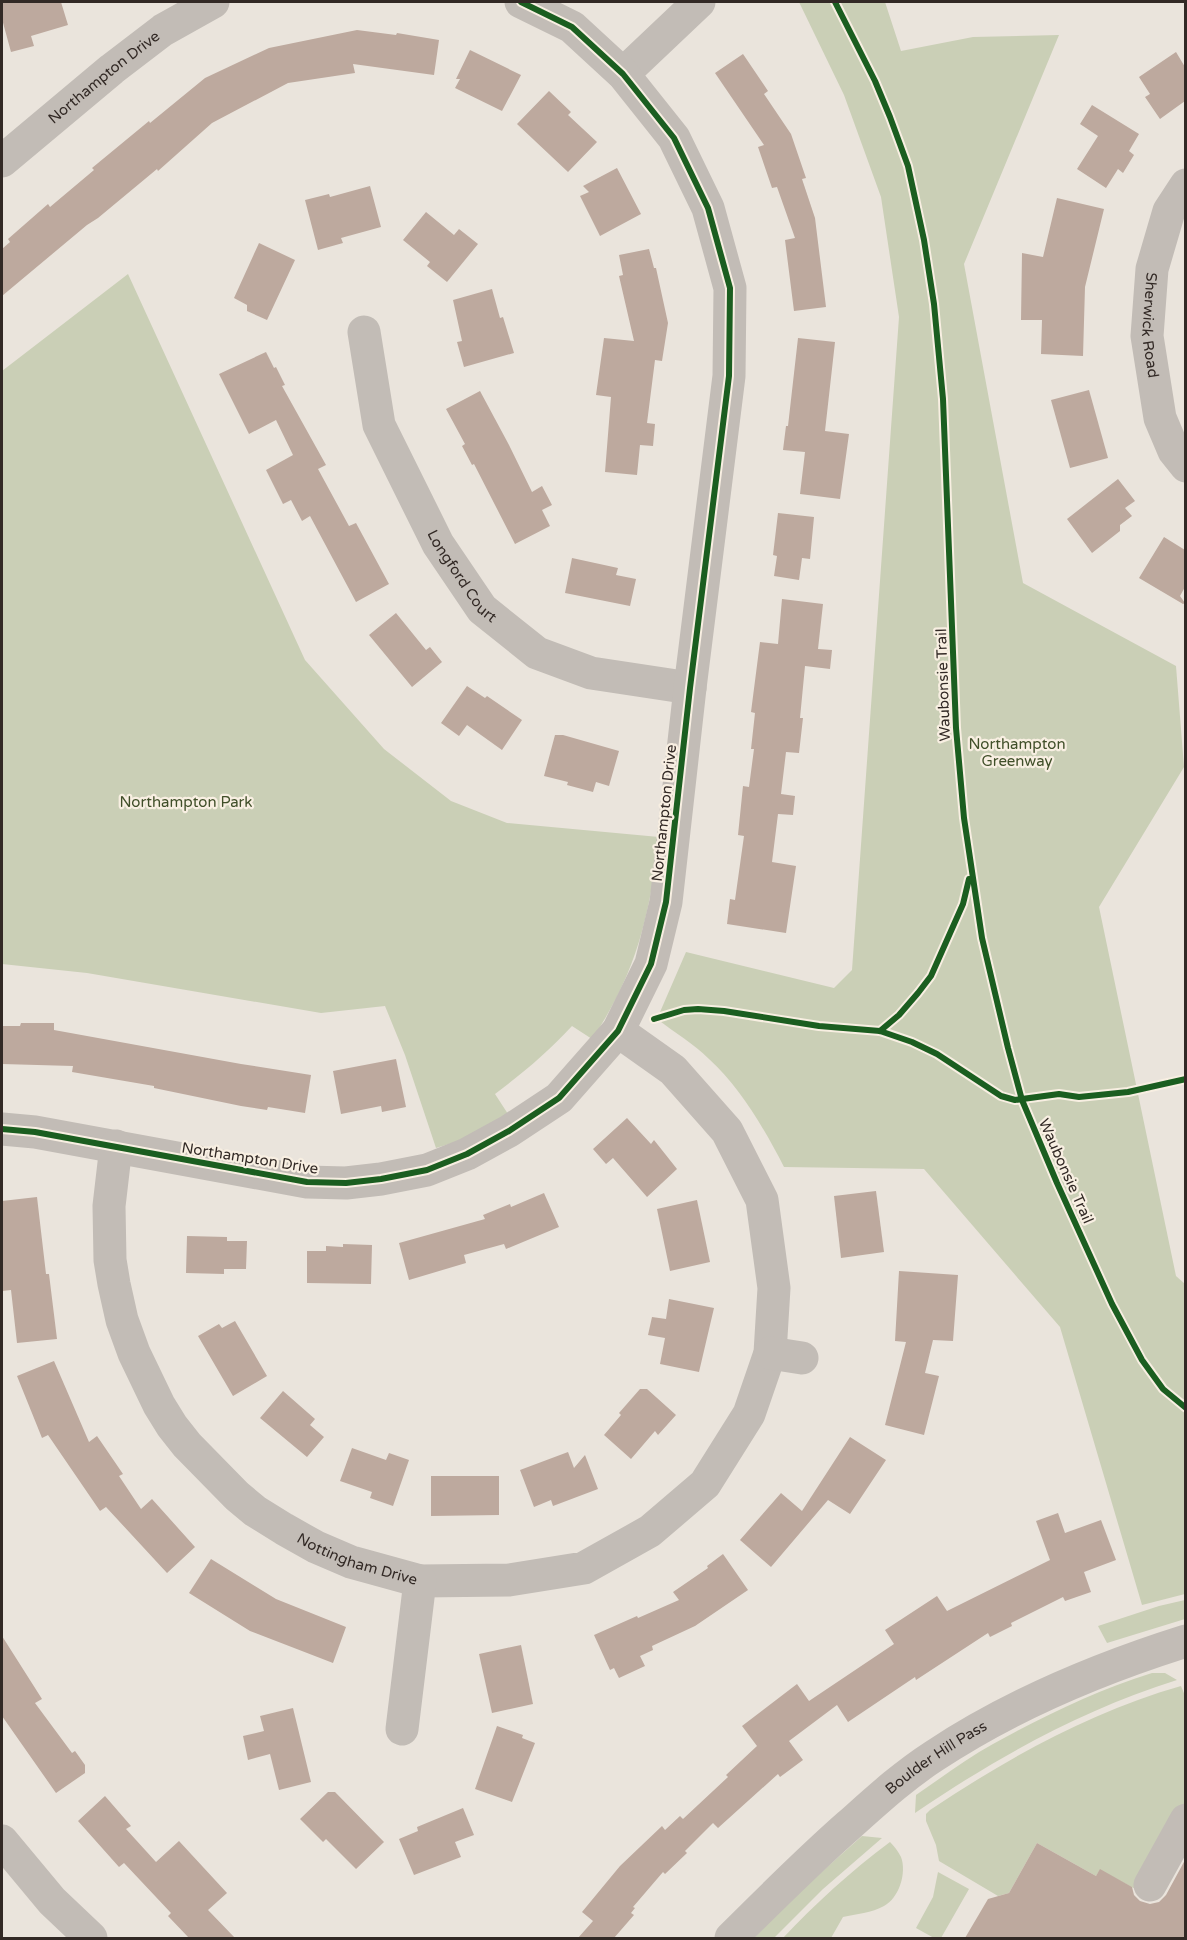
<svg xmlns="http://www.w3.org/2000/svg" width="1187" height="1940" viewBox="0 0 1187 1940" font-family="'Varela Round',sans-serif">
  <rect width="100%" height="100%" fill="#eae4dc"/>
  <!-- green -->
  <g fill="#cacfb6">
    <path d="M 799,2 L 885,2 L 901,51 L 973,37 L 1059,35 L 964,264 L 1023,583 L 1176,666 L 1184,767 L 1099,907 L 1176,1276 L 1185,1284 L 1185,1594 L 1142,1605 L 1060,1327 L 924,1169 L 784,1167 C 765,1130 740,1087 709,1059 C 694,1044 674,1032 657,1019 L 686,952 L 834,988 L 852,970 L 899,317 L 881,197 L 844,95 Z"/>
    <path d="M 128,274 L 305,660 L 384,749 L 451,801 L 507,823 L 659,837 C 650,915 636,974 592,1039 L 572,1026 C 548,1052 523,1073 495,1094 L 508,1114 L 462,1140 L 436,1148 L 405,1055 L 385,1006 L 321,1013 L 87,973 L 2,964 L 2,371 Z"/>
    <polygon points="1185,1600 1185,1619 1107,1643 1098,1626 1159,1606"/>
    <path d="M 1152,1673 L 1165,1673 L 1177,1680 C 1082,1710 997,1757 915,1813 L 916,1795 C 941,1778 966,1759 993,1744 C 1044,1716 1097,1690 1152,1673 Z"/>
    <path d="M 1181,1686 L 1186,1698 L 1186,1797 L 1183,1808 L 1139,1891 L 1100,1870 L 1096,1876 L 1037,1843 L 1009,1893 L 998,1896 L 939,1861 L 936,1845 L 926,1821 L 926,1814 L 930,1810 C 1008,1758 1090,1712 1181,1686 Z"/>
    <polygon points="862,1836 882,1838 823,1889 774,1938 754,1938 799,1892"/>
    <path d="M 890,1842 C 894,1846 898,1851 901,1857 C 907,1873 899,1898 884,1906 C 872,1913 856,1914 843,1917 L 831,1938 L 783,1938 C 816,1903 851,1871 890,1842 Z"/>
    <polygon points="938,1872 969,1889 941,1938 934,1938 916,1928 933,1897"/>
  </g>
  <!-- building -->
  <g fill="#bda99e">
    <polygon points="2,2 61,2 68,25 31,36 34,46 11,52 2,19"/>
    <polygon points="357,30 396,35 397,33 439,40 434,75 353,64 355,73 288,83 212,123 158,171 157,169 98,218 87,225 2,296 2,249 10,242 8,239 48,204 50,207 94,170 92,168 149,121 150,123 205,78 269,48"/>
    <polygon points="470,50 521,75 502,111 455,88 460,79 456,79"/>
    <polygon points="1176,52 1185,67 1185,101 1160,119 1145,97 1150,94 1139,77"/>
    <polygon points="743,54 768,91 764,94 791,134 806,178 802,179 815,218 826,307 794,311 785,240 795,238 777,187 772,188 758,147 764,145 715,73"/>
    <polygon points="549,91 571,112 568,115 597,142 568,172 517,124"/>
    <polygon points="1092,105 1139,134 1129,151 1134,155 1123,173 1118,169 1106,188 1077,169 1098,136 1080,124"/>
    <polygon points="617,168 641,214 600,236 580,196 589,192 583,186"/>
    <polygon points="370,186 381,227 341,238 343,243 318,250 305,200 329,194 330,197"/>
    <polygon points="1057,198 1104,209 1085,287 1083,356 1041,354 1042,320 1021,320 1022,253 1043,257"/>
    <polygon points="426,212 454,235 459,229 478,244 447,282 427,266 430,262 403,240"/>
    <polygon points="259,243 295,260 267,320 247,311 247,305 234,298"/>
    <polygon points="649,249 654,268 656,268 668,323 662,361 655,360 647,423 655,424 653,446 640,445 637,475 605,472 611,397 596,395 604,338 634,341 619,276 623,275 619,255"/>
    <polygon points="492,289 500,318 503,317 514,353 464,367 457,342 462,341 453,300"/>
    <polygon points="798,338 835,342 825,431 849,434 840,499 800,494 805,452 783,450 786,426 788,426"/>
    <polygon points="266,352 274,368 276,367 285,385 282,386 326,465 318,469 349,526 356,523 389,584 356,602 310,516 302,521 291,500 283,504 266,470 293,455 276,420 249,434 219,374"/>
    <polygon points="1089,390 1108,458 1070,468 1051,400"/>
    <polygon points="480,391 509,445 532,492 542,486 552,505 542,510 550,526 515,544 474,464 472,465 462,446 465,444 446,409"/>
    <polygon points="1118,479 1135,501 1125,508 1132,516 1120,525 1120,531 1092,553 1067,519"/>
    <polygon points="778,513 814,517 810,559 802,558 799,580 774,576 777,556 773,555"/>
    <polygon points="1164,537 1185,550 1185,587 1180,596 1185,603 1183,604 1139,578"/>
    <polygon points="572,558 618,568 616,575 636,579 630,606 565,593"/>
    <polygon points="782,599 823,604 818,649 832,650 830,669 805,666 800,718 803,718 799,753 786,752 781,794 795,796 793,815 778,814 772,862 796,866 786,933 727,924 730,899 735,900 744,836 738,835 743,786 749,787 754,749 751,749 755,713 751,712 760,642 778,644"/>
    <polygon points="396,613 426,650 430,647 442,662 412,687 369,635"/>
    <polygon points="467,686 485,698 487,696 522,720 502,750 467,725 459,736 441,723"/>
    <polygon points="555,735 563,735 619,751 609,786 596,782 593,792 567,785 568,782 544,776"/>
    <polygon points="21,1023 54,1023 54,1030 241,1064 311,1075 305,1113 268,1107 267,1110 241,1106 154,1088 154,1086 72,1072 73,1066 2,1064 2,1026 20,1026"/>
    <polygon points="396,1059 406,1107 382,1112 381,1106 341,1114 333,1071"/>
    <polygon points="627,1118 651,1144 654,1140 677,1169 647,1197 613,1158 606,1164 593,1149"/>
    <polygon points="876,1191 884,1252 841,1258 834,1196"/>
    <polygon points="544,1193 559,1227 506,1249 504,1244 464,1255 466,1263 409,1280 399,1243 485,1219 483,1215 510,1204 511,1207"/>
    <polygon points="37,1197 46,1274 49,1274 57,1339 17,1343 11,1290 2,1291 2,1201"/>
    <polygon points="697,1200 710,1262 670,1271 657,1209"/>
    <polygon points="187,1236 227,1237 227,1241 247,1241 246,1269 224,1269 224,1274 186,1273"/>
    <polygon points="343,1244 372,1245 371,1284 307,1283 307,1251 326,1251 326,1246 343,1247"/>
    <polygon points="899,1271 958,1275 953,1341 933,1340 925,1373 939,1376 924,1435 885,1425 906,1342 895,1341"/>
    <polygon points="669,1299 714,1308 699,1372 660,1364 665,1338 648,1335 652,1317 666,1319"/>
    <polygon points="235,1321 267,1376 233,1396 198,1336 219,1324 222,1328"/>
    <polygon points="54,1361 89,1442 97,1436 123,1474 119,1476 141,1509 152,1499 195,1547 167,1573 106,1507 100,1511 48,1435 42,1438 17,1376"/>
    <polygon points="640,1389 647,1389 676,1415 658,1435 655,1431 631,1459 604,1435 621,1415 619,1413"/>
    <polygon points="283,1391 315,1419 310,1425 324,1437 307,1457 260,1418"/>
    <polygon points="850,1437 886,1460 850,1514 828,1500 771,1567 740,1540 781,1493 802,1511"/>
    <polygon points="352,1448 386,1460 389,1453 409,1460 393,1506 370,1498 372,1492 340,1481"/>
    <polygon points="568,1452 574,1468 585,1455 598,1489 553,1506 551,1500 534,1507 520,1470"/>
    <polygon points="431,1476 499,1476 499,1515 431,1516"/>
    <polygon points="1058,1513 1065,1533 1101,1520 1116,1560 1084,1572 1091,1592 1065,1601 1063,1597 1011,1623 1012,1626 990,1637 988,1633 916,1680 915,1677 848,1722 837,1705 789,1741 803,1760 780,1777 778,1774 718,1828 713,1823 685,1851 687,1853 665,1874 663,1872 633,1907 635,1908 631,1913 634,1915 614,1938 578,1938 593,1921 582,1912 620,1866 662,1826 665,1830 680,1816 683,1819 728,1777 726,1775 757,1746 742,1726 797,1684 809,1701 894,1644 885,1630 937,1596 947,1611 1050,1560 1036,1521"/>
    <polygon points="723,1554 748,1590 695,1626 652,1646 653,1650 640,1656 645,1666 619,1678 614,1668 610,1670 594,1635 637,1616 638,1618 679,1600 673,1592 708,1568 707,1566"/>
    <polygon points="211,1559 276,1599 346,1627 333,1663 250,1631 189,1593"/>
    <polygon points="2,1636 42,1699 35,1703 72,1753 75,1751 85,1765 85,1773 56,1793 2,1716"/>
    <polygon points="521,1645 533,1704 492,1713 479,1654"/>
    <polygon points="293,1708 311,1782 279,1790 270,1754 248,1760 243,1736 264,1731 260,1716"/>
    <polygon points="497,1726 523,1735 522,1738 535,1743 512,1802 475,1789"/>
    <polygon points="328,1792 335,1792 384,1842 356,1869 326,1839 323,1842 300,1819"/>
    <polygon points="105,1796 131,1826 126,1829 156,1862 179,1841 227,1893 208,1910 235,1938 189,1938 168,1916 171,1913 124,1863 119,1867 78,1821"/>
    <polygon points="463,1808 474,1835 455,1842 461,1857 414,1875 399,1839 418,1831 417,1827"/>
    <polygon points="1037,1843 1096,1876 1100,1869 1132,1887 1134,1895 1140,1901 1150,1904 1159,1902 1166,1895 1185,1860 1185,1938 965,1938 988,1899 1009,1893"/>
  </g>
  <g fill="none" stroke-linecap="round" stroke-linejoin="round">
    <!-- minor -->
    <g stroke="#c2bcb6" stroke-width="33">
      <polyline points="623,74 699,2"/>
      <path id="s1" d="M 2,161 L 112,69 L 163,30 L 213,2"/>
      <path id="s2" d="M 1186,185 L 1169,211 L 1152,269 L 1147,336 L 1160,418 L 1174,451 L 1186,466"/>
      <path id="s3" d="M 364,332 L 379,425 L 438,544 L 482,609 L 537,653 L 591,673 L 690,688"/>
      <polyline points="2,1129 35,1132 307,1182 346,1183 381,1179 427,1170 467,1154 509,1131 559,1098 618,1031 651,964 666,902 690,688 729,376 730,288 708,208 674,138 623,74 572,27 521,2"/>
      <path id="s4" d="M 116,1146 L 109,1206 L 110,1260 L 114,1284 L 122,1320 L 134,1353 L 159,1405 L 172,1426 L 187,1445 L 237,1496 L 255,1511 L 284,1529 L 316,1547 L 351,1562 L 420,1581 L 509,1580 L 584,1568 L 650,1531 L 705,1484 L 749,1414 L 770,1353 L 774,1288 L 762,1200 L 727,1131 L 673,1070 L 618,1031"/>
      <polyline points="770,1353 802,1358"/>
      <polyline points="402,1729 420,1581"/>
      <polyline points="2,1841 52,1901 91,1938"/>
      <polyline points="1150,1885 1186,1820"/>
      <path id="s5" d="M 731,1938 C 769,1900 808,1861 849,1825 C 876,1801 903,1776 934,1756 C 1011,1705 1097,1669 1186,1641"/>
    </g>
    <!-- cycleway casing -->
    <g stroke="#f8efe2" stroke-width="10">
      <g id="cycleway">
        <polyline points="835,2 875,81 890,117 908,166 924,240 934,304 943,399 956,728 964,818 982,938 1008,1048 1022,1100 1057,1183 1112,1304 1142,1360 1163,1389 1186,1408"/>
        <polyline points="654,1019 684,1010 698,1009 724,1011 819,1026 880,1031 912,1042 937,1054 1001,1096 1015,1100 1059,1094 1079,1097 1128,1092 1186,1079"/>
        <polyline points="880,1031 899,1015 918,993 931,976 963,904 969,879"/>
        <polyline points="2,1129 35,1132 307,1182 346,1183 381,1179 427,1170 467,1154 509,1131 559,1098 618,1031 651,964 666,902 690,688 729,376 730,288 708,208 674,138 623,74 572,27 521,2"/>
      </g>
    </g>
    <!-- cycleway -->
    <use href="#cycleway" stroke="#1b5e20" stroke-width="6"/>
  </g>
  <g text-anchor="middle" stroke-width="4.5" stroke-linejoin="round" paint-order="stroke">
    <!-- street labels -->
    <g font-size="15" fill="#322925" stroke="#f8efe2">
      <text dy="5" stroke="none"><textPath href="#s1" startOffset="132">Northampton Drive</textPath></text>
      <text dy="5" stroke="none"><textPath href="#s2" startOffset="148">Sherwick Road</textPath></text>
      <text dy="5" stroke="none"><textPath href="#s3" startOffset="267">Longford Court</textPath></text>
      <text transform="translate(943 685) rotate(-92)" y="5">Waubonsie Trail</text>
      <text transform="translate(664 813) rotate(-84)" y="5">Northampton Drive</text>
      <text transform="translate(250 1158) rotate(9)" y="5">Northampton Drive</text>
      <text transform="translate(1066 1171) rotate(66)" y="5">Waubonsie Trail</text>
      <text dy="5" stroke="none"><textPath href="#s4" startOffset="526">Nottingham Drive</textPath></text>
      <text dy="5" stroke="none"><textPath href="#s5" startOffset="274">Boulder Hill Pass</textPath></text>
    </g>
    <!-- park labels -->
    <g font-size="15" fill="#404f29" stroke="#f8efe2">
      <text x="1017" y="749">Northampton<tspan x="1017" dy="17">Greenway</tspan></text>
      <text x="186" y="807">Northampton Park</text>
    </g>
  </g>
  <!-- border -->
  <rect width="1187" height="1940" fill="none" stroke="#322925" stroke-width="6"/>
</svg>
